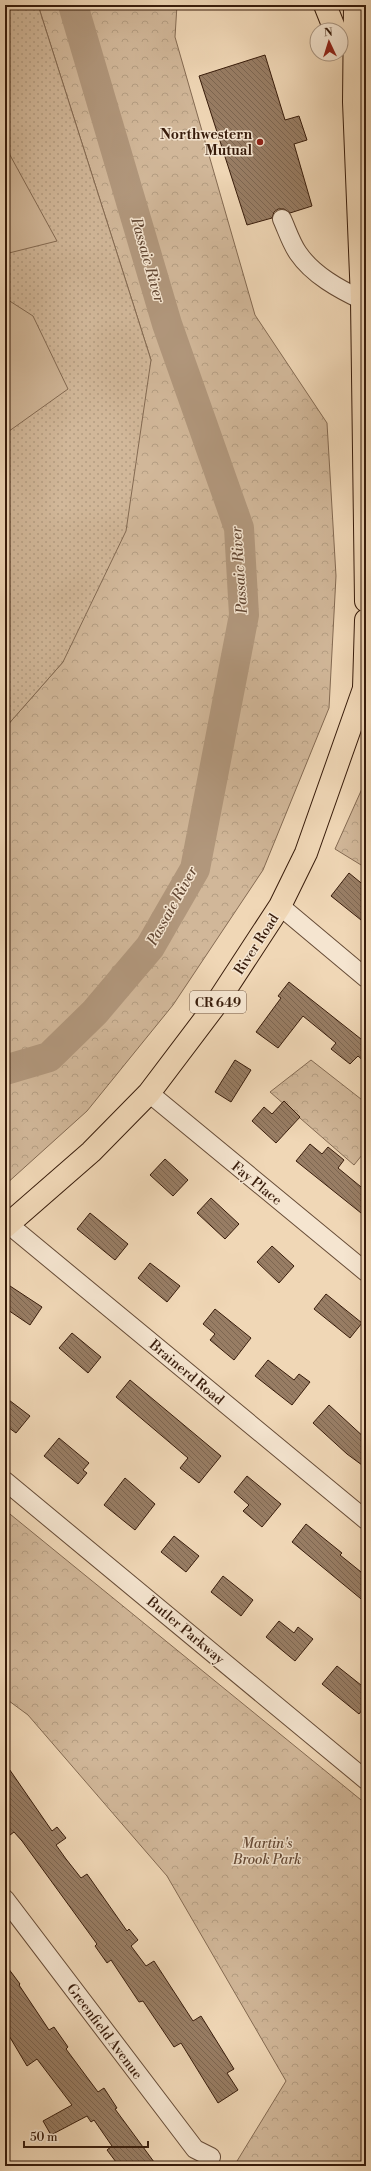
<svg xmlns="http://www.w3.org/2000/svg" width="371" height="2171" viewBox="0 0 371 2171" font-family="'Libre Bodoni',serif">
  <defs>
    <pattern id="forest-crowns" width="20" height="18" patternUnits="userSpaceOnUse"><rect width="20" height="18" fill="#d1b799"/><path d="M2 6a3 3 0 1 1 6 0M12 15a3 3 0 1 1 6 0" fill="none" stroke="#b49d82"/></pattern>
    <pattern id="park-dots" width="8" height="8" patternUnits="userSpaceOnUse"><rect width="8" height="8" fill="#d1b799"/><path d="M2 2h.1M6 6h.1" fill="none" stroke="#b49d82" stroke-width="1.8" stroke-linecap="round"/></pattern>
    <pattern id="building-back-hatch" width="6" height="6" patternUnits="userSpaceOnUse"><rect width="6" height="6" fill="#987d64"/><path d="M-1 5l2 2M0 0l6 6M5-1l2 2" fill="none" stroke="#7d6651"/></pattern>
  </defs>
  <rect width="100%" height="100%" fill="#f0d7b6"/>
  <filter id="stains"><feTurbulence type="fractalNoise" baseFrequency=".005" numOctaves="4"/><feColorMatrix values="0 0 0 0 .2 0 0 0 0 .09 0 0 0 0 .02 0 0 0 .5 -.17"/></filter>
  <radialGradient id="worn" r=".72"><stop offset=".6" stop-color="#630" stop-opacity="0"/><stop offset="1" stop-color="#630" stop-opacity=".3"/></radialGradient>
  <!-- forest -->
  <g fill="url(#forest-crowns)" stroke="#846a52">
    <polygon points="38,5 177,5 175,37 255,315 327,423 336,576 329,708 263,870 173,1005 87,1111 5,1185 5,728 63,662 151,360"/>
    <polygon points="365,782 366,783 366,868 335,849"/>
    <polygon points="311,1060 366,1103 366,1150 354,1165 270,1092"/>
    <polygon points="5,1510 366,1804 366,2166 234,2166 286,2081 167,1876 28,1715 5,1698"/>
  </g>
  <!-- park -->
  <polygon fill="url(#park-dots)" stroke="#846a52" points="5,5 38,5 151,360 126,531 63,662 5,728"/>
  <!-- garden -->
  <g fill="#d1b799" stroke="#846a52">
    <polygon points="5,146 57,241 5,254"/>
    <polygon points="5,298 33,316 68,389 5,434"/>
  </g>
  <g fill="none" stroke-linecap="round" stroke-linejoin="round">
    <!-- river -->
    <polyline stroke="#b1977c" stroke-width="30" points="5,1070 49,1057 95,1012 150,947 195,869 244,615 239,528 167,324 73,5"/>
  </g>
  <!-- building -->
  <g fill="url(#building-back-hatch)" stroke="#381c0b">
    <polygon points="265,55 285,120 299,116 307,140 294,144 312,206 290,213 284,209 278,209 274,212 272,218 247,225 199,76"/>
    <polygon points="349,873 366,887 366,924 331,896"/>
    <polygon points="289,982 366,1043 366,1063 358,1056 350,1064 331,1049 336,1043 303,1016 278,1048 256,1032 281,998 278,996"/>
    <polygon points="235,1060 251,1070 231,1102 215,1092"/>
    <polygon points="284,1101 300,1117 276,1143 252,1121 264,1107 272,1114"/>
    <polygon points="310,1144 322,1154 328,1147 344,1160 338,1168 366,1191 366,1217 296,1161"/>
    <polygon points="165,1159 188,1180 173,1196 150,1175"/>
    <polygon points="211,1198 239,1224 225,1239 197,1213"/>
    <polygon points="90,1213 128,1244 115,1260 77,1229"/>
    <polygon points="272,1246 294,1266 279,1283 257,1262"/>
    <polygon points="150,1263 180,1286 167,1302 138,1278"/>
    <polygon points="10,1286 42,1307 30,1325 5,1308 5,1294"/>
    <polygon points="326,1294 362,1323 350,1338 314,1309"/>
    <polygon points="215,1309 251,1338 234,1360 210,1340 215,1334 203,1324"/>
    <polygon points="72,1333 101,1357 88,1373 59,1348"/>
    <polygon points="268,1360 294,1380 299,1374 310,1382 292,1405 255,1376"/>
    <polygon points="130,1380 221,1456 199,1483 180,1468 188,1458 116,1397"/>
    <polygon points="5,1397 30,1416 16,1433 5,1425"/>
    <polygon points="329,1405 366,1439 366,1468 347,1454 313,1423"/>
    <polygon points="59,1438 89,1463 83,1470 87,1473 78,1484 44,1456"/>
    <polygon points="247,1476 281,1504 262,1527 243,1511 249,1505 234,1492"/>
    <polygon points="125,1478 155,1504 135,1530 104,1505"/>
    <polygon points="306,1524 342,1553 340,1555 366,1576 366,1603 292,1542"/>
    <polygon points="174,1536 199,1556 186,1572 161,1552"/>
    <polygon points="223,1576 253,1600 241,1616 211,1592"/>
    <polygon points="279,1621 294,1633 298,1627 313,1639 295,1661 266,1637"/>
    <polygon points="337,1666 366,1689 366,1705 359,1714 322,1684"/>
    <polygon points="5,1763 52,1831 57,1827 66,1838 56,1845 66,1859 81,1878 87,1874 127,1931 129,1929 138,1940 131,1946 146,1966 154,1961 193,2021 201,2016 234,2069 227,2073 238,2090 218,2103 181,2043 174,2047 143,2001 139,2002 111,1960 107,1963 95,1946 97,1944 22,1841 14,1832 10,1835 5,1828"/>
    <polygon points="5,1964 20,1984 19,1985 49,2030 54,2027 68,2047 66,2049 98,2092 104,2088 117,2108 115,2109 157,2166 119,2166 107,2150 112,2146 94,2120 91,2122 87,2116 51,2135 43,2121 72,2105 37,2059 27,2066 5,2029"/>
  </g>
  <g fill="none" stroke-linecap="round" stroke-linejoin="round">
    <!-- minor casing -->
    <g stroke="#664b36" stroke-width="20">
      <g id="minor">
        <path d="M 282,219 C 287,230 291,243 298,253 C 313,275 339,289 362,300"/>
        <polyline points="280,906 366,978"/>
        <polyline points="149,1093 366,1272"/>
        <polyline points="8,1224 366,1520"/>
        <polyline points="5,1481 366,1780"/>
        <polyline points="5,1899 195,2149 211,2157"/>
      </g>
    </g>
    <!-- major casing -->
    <g stroke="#381c0b" stroke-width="24">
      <g id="major">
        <polyline points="325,5 335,30"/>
        <polyline points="355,5 354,102 362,300 366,601"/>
        <polyline points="364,688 366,620"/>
        <polyline points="5,1227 91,1152 149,1093 214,1007 280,906 306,853 366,683"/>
      </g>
    </g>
    <!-- minor -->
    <use href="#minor" stroke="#f5e5d0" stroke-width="18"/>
    <!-- major -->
    <use href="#major" stroke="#f0d7b6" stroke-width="22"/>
  </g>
  <!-- markers -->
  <circle fill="#8f2418" stroke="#f5e5d0" stroke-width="1.5" cx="260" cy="142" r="4"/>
  <g text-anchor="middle" stroke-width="3" stroke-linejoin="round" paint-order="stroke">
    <!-- shield labels -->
    <rect fill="#f5e5d0" stroke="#715846" stroke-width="1" x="190" y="991" width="56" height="22" rx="3"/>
    <g font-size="13" font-weight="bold" fill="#381c0b">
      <text x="218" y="1007">CR 649</text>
    </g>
    <!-- poi labels -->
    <g font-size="14" font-weight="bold" fill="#381c0b" stroke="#f5e5d0" text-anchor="end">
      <text x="252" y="139">Northwestern<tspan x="252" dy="16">Mutual</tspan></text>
    </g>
    <!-- street labels -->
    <g font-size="14" fill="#381c0b" stroke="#f5e5d0">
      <text transform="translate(256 944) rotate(-57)" y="5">River Road</text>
      <text transform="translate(257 1183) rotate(39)" y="5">Fay Place</text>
      <text transform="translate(187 1372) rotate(40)" y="5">Brainerd Road</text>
      <text transform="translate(186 1630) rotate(40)" y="5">Butler Parkway</text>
      <text transform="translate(105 2031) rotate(53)" y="5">Greenfield Avenue</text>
    </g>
    <!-- park labels -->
    <g font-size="14" font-style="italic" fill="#664a36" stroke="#f5e5d0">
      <text x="267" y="1848">Martin's<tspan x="267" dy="16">Brook Park</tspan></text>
    </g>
    <!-- water labels -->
    <g font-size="15" font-style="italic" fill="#624733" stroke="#f5e5d0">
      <text transform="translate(148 260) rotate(74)" y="5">Passaic River</text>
      <text transform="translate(239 570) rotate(-94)" y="5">Passaic River</text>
      <text transform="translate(172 906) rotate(-61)" y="5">Passaic River</text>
    </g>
  </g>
  <!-- margin -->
  <rect width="371" height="2171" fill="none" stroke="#f0d7b6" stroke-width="20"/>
  <rect x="6" y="6" width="359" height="2159" fill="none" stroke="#381c0b" stroke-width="2"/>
  <rect x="10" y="10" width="351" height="2151" fill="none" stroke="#381c0b"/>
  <!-- north arrow -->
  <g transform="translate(329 42) rotate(356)"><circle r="19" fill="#f5e5d0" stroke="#a99581"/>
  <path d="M0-3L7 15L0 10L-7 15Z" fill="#8f2418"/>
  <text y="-6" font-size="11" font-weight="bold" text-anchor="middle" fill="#381c0b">N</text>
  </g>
  <!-- scale -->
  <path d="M24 2141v6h124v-6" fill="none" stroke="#381c0b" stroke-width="2"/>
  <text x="30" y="2141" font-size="12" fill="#381c0b" stroke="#f5e5d0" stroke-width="3" paint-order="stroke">50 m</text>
  <rect width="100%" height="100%" filter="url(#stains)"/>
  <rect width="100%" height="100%" fill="url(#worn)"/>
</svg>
